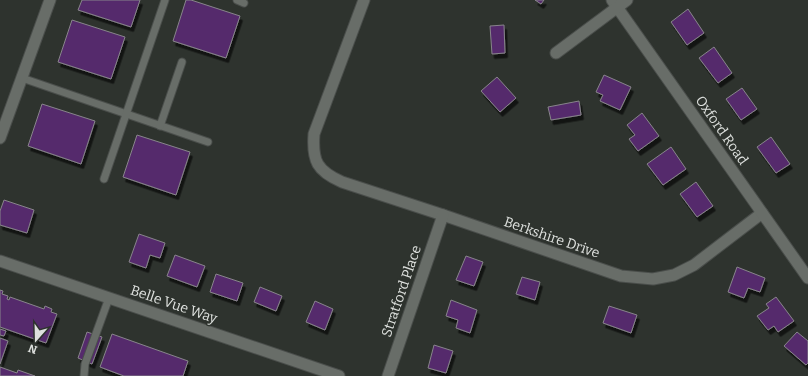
<svg xmlns="http://www.w3.org/2000/svg" width="808" height="376" viewBox="0 0 808 376" font-family="Bitter,serif">
  <defs>
    <filter id="shadow"><feDropShadow dx="2.5" dy="4.5" stdDeviation="0" flood-color="#0009"/></filter>
  </defs>
  <rect width="100%" height="100%" fill="#2e332e"/>
  <!-- building -->
  <g fill="#542c6c" stroke="#88848b" filter="url(#shadow)">
    <polygon points="82,0 140,0 131,27 78,10"/>
    <polygon points="186,0 191,0 240,16 226,58 173,41"/>
    <polygon points="535,0 544,0 541,4"/>
    <polygon points="688,9 704,33 687,45 671,22"/>
    <polygon points="72,20 125,37 111,79 58,62"/>
    <polygon points="504,25 505,53 492,54 490,26"/>
    <polygon points="714,47 732,73 718,83 699,58"/>
    <polygon points="604,75 631,87 620,110 600,101 603,95 596,92"/>
    <polygon points="497,77 516,98 500,112 481,91"/>
    <polygon points="742,88 757,109 741,120 726,99"/>
    <polygon points="579,101 581,115 551,120 548,107"/>
    <polygon points="42,104 95,121 81,164 28,146"/>
    <polygon points="642,113 659,136 638,151 629,139 635,135 627,125"/>
    <polygon points="137,135 190,152 176,195 123,177"/>
    <polygon points="771,137 790,164 776,173 757,147"/>
    <polygon points="671,147 686,169 663,185 647,164"/>
    <polygon points="696,182 713,206 697,217 680,194"/>
    <polygon points="4,200 34,210 27,233 0,225 0,211"/>
    <polygon points="139,234 165,243 160,258 150,255 146,268 129,262"/>
    <polygon points="175,255 205,266 197,287 167,276"/>
    <polygon points="466,256 483,262 474,286 456,280"/>
    <polygon points="737,267 765,278 760,292 748,288 744,298 728,292"/>
    <polygon points="216,274 243,283 237,301 210,292"/>
    <polygon points="522,277 540,282 535,300 516,294"/>
    <polygon points="260,287 282,296 276,311 254,302"/>
    <polygon points="0,290 3,291 2,294 8,296 7,299 9,300 10,297 44,309 45,306 52,309 51,312 57,314 46,343 0,327"/>
    <polygon points="776,297 794,321 778,332 774,326 768,330 757,316 769,308 766,304"/>
    <polygon points="451,300 477,310 470,333 456,328 458,320 446,316"/>
    <polygon points="315,301 333,309 325,330 306,322"/>
    <polygon points="609,306 637,315 631,333 603,323"/>
    <polygon points="0,329 6,331 4,336 0,335"/>
    <polygon points="87,332 102,337 92,364 78,358"/>
    <polygon points="797,332 808,341 808,363 806,365 784,346"/>
    <polygon points="112,334 188,361 183,376 124,376 100,367"/>
    <polygon points="0,338 8,341 0,364"/>
    <polygon points="434,345 453,351 446,373 428,368"/>
    <polygon points="0,367 17,373 18,370 35,376 0,376"/>
  </g>
  <g fill="none" stroke-linecap="round" stroke-linejoin="round">
    <!-- service casing -->
    <g stroke="#4a4e4b" stroke-width="9">
      <g id="service">
        <polyline points="237,0 244,3"/>
        <polyline points="22,78 208,142"/>
        <polyline points="160,126 182,62"/>
        <polyline points="104,179 165,0"/>
        <polyline points="84,376 85,364 109,298"/>
      </g>
    </g>
    <!-- minor casing -->
    <g stroke="#4a4e4b" stroke-width="13">
      <g id="minor">
        <path d="M 364,0 L 314,134 C 312,161 317,171 342,182 L 443,215 L 621,276 L 653,279 L 674,275 L 694,265 L 762,213"/>
        <polyline points="612,0 808,278"/>
        <polyline points="556,53 627,0"/>
        <polyline points="0,261 339,376"/>
        <polyline points="388,376 443,215"/>
      </g>
    </g>
    <!-- tertiary casing -->
    <g stroke="#4a4e4b" stroke-width="13">
      <polyline id="tertiary" points="0,138 50,0"/>
    </g>
    <!-- service -->
    <use href="#service" stroke="#686d68" stroke-width="7"/>
    <!-- minor -->
    <use href="#minor" stroke="#686d68" stroke-width="11"/>
    <!-- tertiary -->
    <use href="#tertiary" stroke="#686d68" stroke-width="11"/>
  </g>
  <g text-anchor="middle" stroke-width="3" stroke-linejoin="round" paint-order="stroke">
    <!-- street labels -->
    <g font-size="14" fill="#dee1de" stroke="#2e332e">
      <text transform="translate(722 130) rotate(55)" y="5">Oxford Road</text>
      <text transform="translate(552 237) rotate(19)" y="5">Berkshire Drive</text>
      <text transform="translate(401 291) rotate(-71)" y="5">Stratford Place</text>
      <text transform="translate(174 304) rotate(19)" y="5">Belle Vue Way</text>
    </g>
  </g>
  <!-- north arrow -->
  <g transform="translate(36 340) rotate(200)" stroke="#2e332e" stroke-width="3" paint-order="stroke">
  <path d="M0-3L7 15L0 10L-7 15Z" fill="#dee1de"/>
  <text y="-6" font-size="11" font-weight="bold" text-anchor="middle" fill="#dee1de">N</text>
  </g>
</svg>
